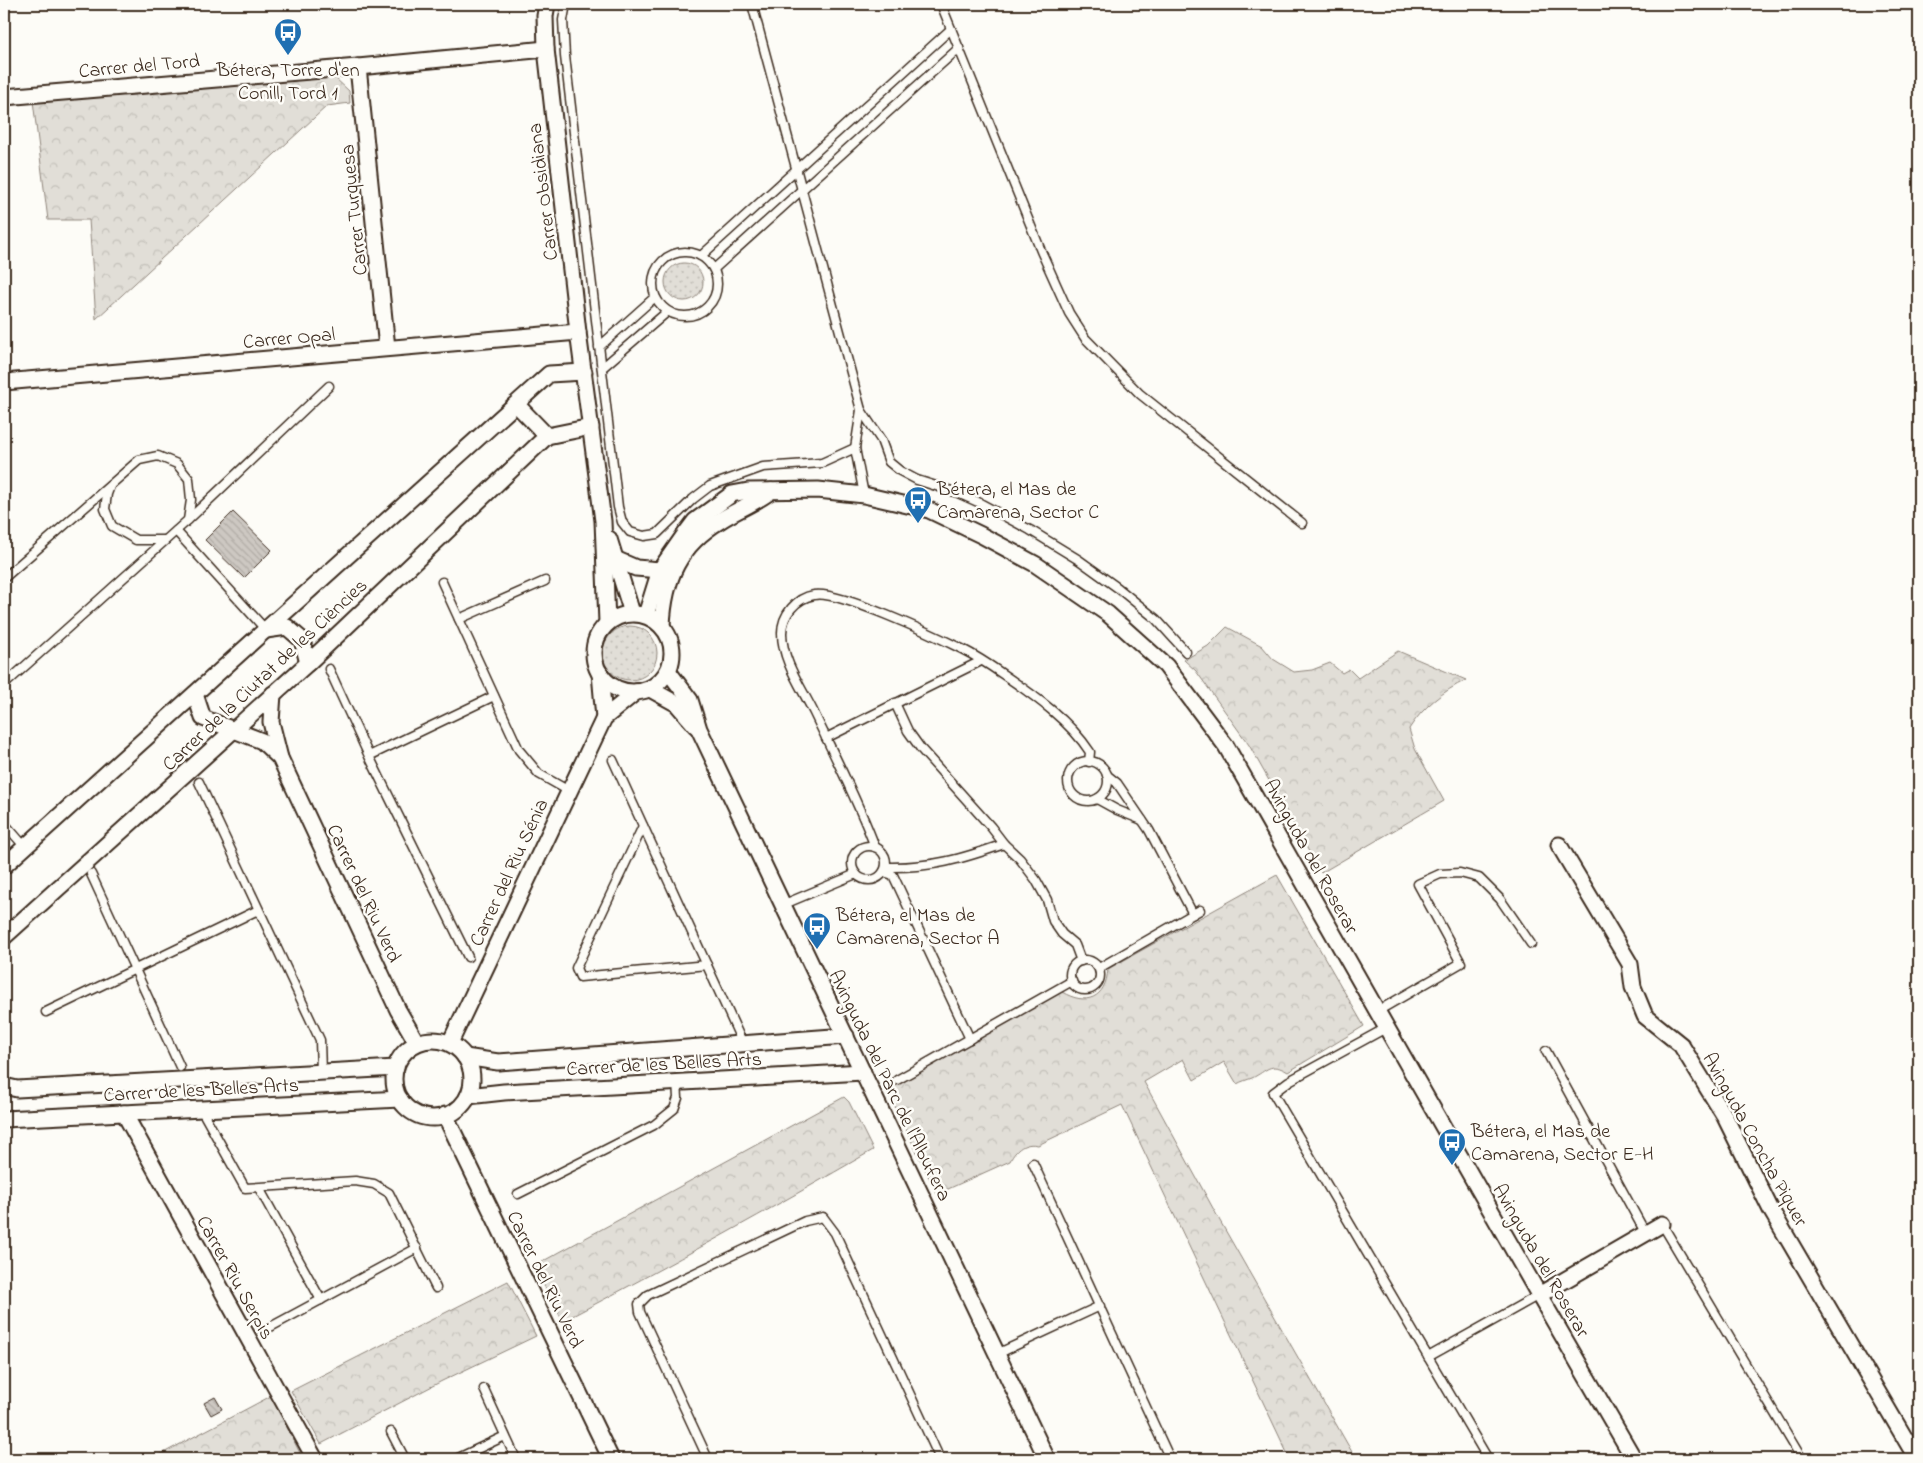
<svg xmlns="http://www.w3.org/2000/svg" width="1923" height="1463" viewBox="0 0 1923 1463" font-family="'Indie Flower',sans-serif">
  <defs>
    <pattern id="grass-dots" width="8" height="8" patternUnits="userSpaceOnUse" patternTransform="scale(1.25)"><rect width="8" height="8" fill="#e1ded7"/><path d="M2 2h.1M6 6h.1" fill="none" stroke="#c2bfb8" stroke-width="1.8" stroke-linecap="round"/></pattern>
    <pattern id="park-crowns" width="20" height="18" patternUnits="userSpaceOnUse" patternTransform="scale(1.25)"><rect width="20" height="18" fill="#e1ded7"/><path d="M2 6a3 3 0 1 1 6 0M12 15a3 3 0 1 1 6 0" fill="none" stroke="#c2bfb8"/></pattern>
    <pattern id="building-back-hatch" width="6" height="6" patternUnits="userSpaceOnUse" patternTransform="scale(1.25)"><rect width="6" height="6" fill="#cdc8c2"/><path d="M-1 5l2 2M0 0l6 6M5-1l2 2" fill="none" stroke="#b1aca6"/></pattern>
  </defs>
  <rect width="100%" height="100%" fill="#fdfcf7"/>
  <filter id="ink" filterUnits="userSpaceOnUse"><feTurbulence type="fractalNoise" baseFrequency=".02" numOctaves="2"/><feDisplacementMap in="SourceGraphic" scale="10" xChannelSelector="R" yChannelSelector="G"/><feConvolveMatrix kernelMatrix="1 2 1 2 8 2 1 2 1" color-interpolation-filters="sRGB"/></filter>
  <g filter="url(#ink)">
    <!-- grass -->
    <g fill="url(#grass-dots)" stroke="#8e847a">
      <circle cx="684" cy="282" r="19"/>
      <circle cx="630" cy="653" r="27"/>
    </g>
    <!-- park -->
    <g fill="url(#park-crowns)" stroke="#8e847a">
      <polygon points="334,77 349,91 350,103 327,106 96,319 89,220 48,220 33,101"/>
      <path d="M 1227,627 L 1262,646 L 1273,659 L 1294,672 L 1312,670 L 1330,663 L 1342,673 L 1349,669 L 1358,678 L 1398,651 L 1466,680 C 1443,691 1422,708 1409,729 L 1415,749 L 1444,801 L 1321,873 L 1249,745 L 1196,671 L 1184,660 L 1208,646 Z"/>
      <path d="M 1277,875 L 1364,1026 L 1288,1072 C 1270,1061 1267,1071 1252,1078 C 1247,1080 1242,1081 1237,1084 L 1224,1062 L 1194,1080 L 1183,1059 L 1144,1082 L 1220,1221 L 1356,1459 L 1290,1459 L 1122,1105 L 1038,1145 C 1025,1142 1016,1149 1010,1161 L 937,1194 L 887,1090 L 1062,992 C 1086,1006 1106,999 1108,969 Z"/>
      <path d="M 844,1097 L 849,1102 L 873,1150 C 771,1209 668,1266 563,1321 L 560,1316 L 536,1270 L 536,1265 Z"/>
      <polygon points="508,1281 536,1336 442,1381 321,1444 291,1391"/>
      <polygon points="271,1396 300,1453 287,1459 152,1459"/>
    </g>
    <!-- building -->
    <g fill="url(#building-back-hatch)" stroke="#3b2a1e">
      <polygon points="233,512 272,550 244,578 205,540"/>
      <polygon points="215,1397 222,1409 211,1415 204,1403"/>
    </g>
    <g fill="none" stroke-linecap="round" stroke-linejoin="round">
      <!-- service casing -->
      <g stroke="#3b2a1e" stroke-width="11">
        <g id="service">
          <polyline points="566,4 563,20 565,56 618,507 622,522 630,532 644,536 657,534 693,499 710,486 763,467 822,463 855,448"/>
          <polyline points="752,4 861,410 855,448 864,495"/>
          <polyline points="941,4 1041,251 1069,313 1085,338 1140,394 1302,523"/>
          <circle cx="685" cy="284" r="32"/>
          <polyline points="701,256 951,29"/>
          <polyline points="714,269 959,48"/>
          <polyline points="599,347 655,297"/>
          <polyline points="602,368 667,312"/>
          <polyline points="861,410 881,440 889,462 900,471 917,480 958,493 978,502 1030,530 1079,560 1118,588 1156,619 1186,652"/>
          <polyline points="110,486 107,494 105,509 112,526 136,540 165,540"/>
          <polyline points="188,520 329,386"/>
          <polyline points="176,531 266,630"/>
          <polyline points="4,578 139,460 158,456 177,464 189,479 191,500 188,520 4,685"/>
          <polyline points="442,582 519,750 539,774 569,791"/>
          <polyline points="459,619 545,581"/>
          <polyline points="329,669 369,756 468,957"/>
          <polyline points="895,703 908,731 921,749 991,827 1004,844 1020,859 1036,880 1047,900 1053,921 1062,934 1075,945 1081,961"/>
          <polyline points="826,738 981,661"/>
          <polyline points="369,756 494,696"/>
          <polyline points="613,760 743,1044"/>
          <circle cx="1088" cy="781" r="20"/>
          <polyline points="1107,775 1117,783 1149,830 1193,914"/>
          <polyline points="199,782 320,1040 321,1072"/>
          <polyline points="1097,799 1117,810 1142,820"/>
          <polyline points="4,823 25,847"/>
          <polyline points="643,826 576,968 580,977 707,965"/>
          <circle cx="869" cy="863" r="17"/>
          <path d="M 875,847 C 858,801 835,757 814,713 C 802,688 782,661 782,633 C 782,615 796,598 814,595 C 838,590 936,636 962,649 C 976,656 991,666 1004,675 C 1035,696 1070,721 1090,752 L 1089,762"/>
          <path d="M 886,867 C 931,868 962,859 1004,844"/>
          <polyline points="884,872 893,875 970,1039"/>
          <polyline points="91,874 180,1067"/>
          <polyline points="782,905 856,874"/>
          <circle cx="1085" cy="975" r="15"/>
          <polyline points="1099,968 1200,910"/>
          <polyline points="46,1012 258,910"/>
          <polyline points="1376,1012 1461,963 1418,884 1440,874 1460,873 1479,878 1500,899 1531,944"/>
          <polyline points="1386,1028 1289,1081 1273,1093 1488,1459"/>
          <polyline points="1546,1051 1646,1234"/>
          <polyline points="897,1080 1072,981"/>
          <polyline points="201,1109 245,1188 355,1181 374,1184 389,1193 436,1288"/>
          <polyline points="1033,1163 1170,1459"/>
          <polyline points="259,1188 321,1300"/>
          <polyline points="518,1194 654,1125 674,1109 678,1098 677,1082"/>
          <polyline points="1662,1224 1802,1459"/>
          <polyline points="263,1331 417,1248"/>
          <polyline points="997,1354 1100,1306"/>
          <polyline points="1428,1357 1539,1295"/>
          <polyline points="484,1389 516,1459"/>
          <polyline points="391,1432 405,1459"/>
          <polyline points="456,1459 505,1436"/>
          <polyline points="708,1459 640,1312 639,1304 648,1295 805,1221 823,1217 835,1233 940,1459"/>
        </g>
      </g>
      <!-- minor casing -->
      <g stroke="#3b2a1e" stroke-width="19">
        <g id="minor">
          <polyline points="547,4 545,16 546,49 578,332 603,521 607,623"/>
          <polyline points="358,67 387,348"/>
          <polyline points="4,97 358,67 546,49"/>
          <polyline points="4,382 578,332"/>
          <polyline points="517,405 547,436"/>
          <polyline points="609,539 632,613"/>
          <polyline points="615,559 636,568 660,570"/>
          <circle cx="633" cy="653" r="39"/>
          <polyline points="646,615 660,570 683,537 695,521 732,494 748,491 818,490 864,495 929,510 981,535 1035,564 1108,614 1166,666 1226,746 1539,1295 1634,1459"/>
          <path d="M 662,626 C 664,579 679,545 721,520 C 737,510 755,503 771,491"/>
          <polyline points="266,630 287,627 302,640 308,663"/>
          <path d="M 668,671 L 690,700 L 699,729 C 813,973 932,1215 1047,1459"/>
          <polyline points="600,673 604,718"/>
          <polyline points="650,689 677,704 696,726"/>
          <polyline points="195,694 203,718 262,741 280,758"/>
          <polyline points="273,694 271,722 280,758 398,1010 417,1043"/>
          <polyline points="1559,845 1630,964 1633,987 1645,1016 1681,1045 1724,1115 1771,1210 1917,1459"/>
          <polyline points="4,866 549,374 584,372"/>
          <polyline points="4,937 308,663 547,436 591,427"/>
          <circle cx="433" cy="1079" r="39"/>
          <polyline points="450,1043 604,718 636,692"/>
          <polyline points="465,1057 498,1062 846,1036"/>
          <polyline points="4,1086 17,1089 396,1068"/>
          <polyline points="468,1096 504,1092 863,1072"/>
          <polyline points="124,1113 315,1459"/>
          <polyline points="445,1115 611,1459"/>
          <polyline points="4,1119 400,1099"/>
          <polyline points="1539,1295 1662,1224"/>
        </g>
      </g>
      <!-- service -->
      <use href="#service" stroke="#fdfcf7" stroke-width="8"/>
      <!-- minor -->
      <use href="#minor" stroke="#fdfcf7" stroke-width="15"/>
    </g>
  </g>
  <!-- icons -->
  <defs>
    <g id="bus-pin" transform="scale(1.4375)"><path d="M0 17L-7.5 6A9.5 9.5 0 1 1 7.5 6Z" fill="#1f6fb2" stroke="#fdfcf7"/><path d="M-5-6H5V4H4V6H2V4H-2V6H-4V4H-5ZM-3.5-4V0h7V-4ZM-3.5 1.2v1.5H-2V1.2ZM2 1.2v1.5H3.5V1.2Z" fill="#fff"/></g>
  </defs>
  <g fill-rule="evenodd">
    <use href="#bus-pin" x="288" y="32"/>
    <use href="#bus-pin" x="918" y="500"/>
    <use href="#bus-pin" x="817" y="926"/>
    <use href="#bus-pin" x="1452" y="1142"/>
  </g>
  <g text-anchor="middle" stroke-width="5" stroke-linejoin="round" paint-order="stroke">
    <!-- street labels -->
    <g font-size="20" fill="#3b2a1e" stroke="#fdfcf7">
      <text transform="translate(139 65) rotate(-5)" y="7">Carrer del Tord</text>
      <text transform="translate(542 192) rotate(-97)" y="7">Carrer Obsidiana</text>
      <text transform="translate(353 210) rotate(-96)" y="7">Carrer Turquesa</text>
      <text transform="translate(289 337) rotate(-5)" y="7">Carrer Opal</text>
      <text transform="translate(264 674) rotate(-43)" y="7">Carrer de la Ciutat de les Ciències</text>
      <text transform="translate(1312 856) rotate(61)" y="7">Avinguda del Roserar</text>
      <text transform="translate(508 872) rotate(-65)" y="7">Carrer del Riu Sénia</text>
      <text transform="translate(365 893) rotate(65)" y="7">Carrer del Riu Verd</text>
      <text transform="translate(664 1063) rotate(-3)" y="7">Carrer de les Belles Arts</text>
      <text transform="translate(891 1085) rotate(64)" y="7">Avinguda del Parc de l'Albufera</text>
      <text transform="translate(201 1089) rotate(-3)" y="7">Carrer de les Belles Arts</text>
      <text transform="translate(1756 1139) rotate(61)" y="7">Avinguda Concha Piquer</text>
      <text transform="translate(1542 1260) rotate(60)" y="7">Avinguda del Roserar</text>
      <text transform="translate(236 1277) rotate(61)" y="7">Carrer Riu Serpis</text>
      <text transform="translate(546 1279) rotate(64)" y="7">Carrer del Riu Verd</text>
    </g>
    <!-- poi labels -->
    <g font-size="20" fill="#3b2a1e" stroke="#fdfcf7" text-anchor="start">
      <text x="288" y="76" text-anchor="middle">Bétera, Torre d'en<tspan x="288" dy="23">Conill, Tord 1</tspan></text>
      <text x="937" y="495">Bétera, el Mas de<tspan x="937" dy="23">Camarena, Sector C</tspan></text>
      <text x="836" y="921">Bétera, el Mas de<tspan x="836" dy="23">Camarena, Sector A</tspan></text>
      <text x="1471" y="1137">Bétera, el Mas de<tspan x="1471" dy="23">Camarena, Sector E-H</tspan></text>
    </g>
  </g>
  <!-- margin -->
  <rect width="1923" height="1463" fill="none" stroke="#fdfcf7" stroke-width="20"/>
  <rect x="10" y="10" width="1903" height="1443" fill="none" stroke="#3b2a1e" stroke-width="2" filter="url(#ink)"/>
</svg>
